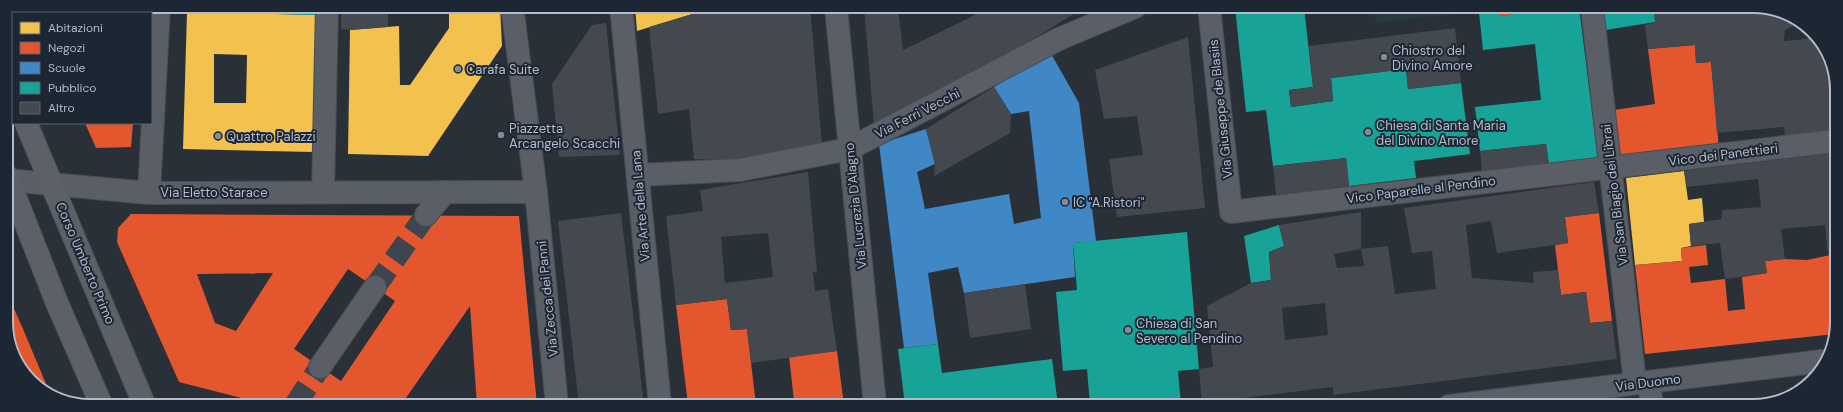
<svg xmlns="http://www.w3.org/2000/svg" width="1843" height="412" viewBox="0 0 1843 412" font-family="'DM Sans',sans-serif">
  <rect width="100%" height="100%" fill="#2a3038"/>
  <!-- green -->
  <polygon fill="#273a3e" points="1374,7 1453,7 1454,14 1376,23"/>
  <!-- homes -->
  <g fill="#f2c14e" fill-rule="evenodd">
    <polygon points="449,6 500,6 502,46 428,156 348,154 350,30 399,26 400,85 410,85 449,28"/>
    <polygon points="635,7 699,7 699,12 637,31"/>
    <path d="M 187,12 L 318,15 L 314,152 L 183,149 ZM 214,54 L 247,55 L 246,103 L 214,103 Z"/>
    <polygon points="1684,171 1688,200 1702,198 1704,222 1689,224 1691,246 1681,248 1682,261 1635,265 1626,178"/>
  </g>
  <!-- shops -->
  <g fill="#e4572e" fill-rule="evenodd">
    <polygon points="90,6 104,6 106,13 58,13"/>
    <polygon points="1499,7 1533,7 1534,11 1500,16"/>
    <polygon points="1695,45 1696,63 1711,62 1719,149 1620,160 1614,110 1655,104 1648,49"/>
    <polygon points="85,123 133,123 131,147 96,148"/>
    <polygon points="1599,213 1612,321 1590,323 1586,292 1561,295 1555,245 1568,243 1565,217"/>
    <path d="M 131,214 L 519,216 L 537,405 L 477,405 L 470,306 L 401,405 L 261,405 L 257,402 L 179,382 L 117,242 L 118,228 ZM 348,269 L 395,301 L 341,381 L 294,349 ZM 273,273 L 236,331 L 215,323 L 197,274 Z"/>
    <polygon points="1706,245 1708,265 1689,267 1691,283 1725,279 1728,311 1745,309 1742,277 1767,273 1765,261 1785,259 1807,260 1835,254 1835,334 1645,354 1635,265 1682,261 1681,248"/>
    <polygon points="7,293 23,329 49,391 31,381 8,338"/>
    <polygon points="727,299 731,330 747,329 756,405 688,405 676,305"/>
    <polygon points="837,351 844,405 772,405 794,401 789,356"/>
  </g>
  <!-- schools -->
  <polygon fill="#3f88c5" points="1050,52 1079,103 1096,241 1073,243 1075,277 964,293 958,267 928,273 938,344 904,348 879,144 926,129 935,164 917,172 925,209 1009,194 1014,224 1041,218 1029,111 1011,114 994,87"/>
  <!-- public -->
  <g fill="#17a398">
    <polygon points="187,6 318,6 318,15 187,12"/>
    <polygon points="1235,7 1304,7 1313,87 1289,90 1291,107 1333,101 1331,78 1406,69 1408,89 1461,83 1470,154 1414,161 1416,178 1349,186 1346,158 1273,166 1266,110 1246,112"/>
    <polygon points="1453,7 1499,7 1500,16 1534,11 1533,7 1579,7 1598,160 1549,165 1546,144 1480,151 1475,107 1541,100 1535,44 1483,50 1479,12 1454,14"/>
    <polygon points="1603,7 1654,7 1655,22 1606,30"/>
    <polygon points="1279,225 1284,246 1269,252 1271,280 1251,283 1244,236"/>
    <polygon points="1187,232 1199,369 1178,371 1181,405 1090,405 1087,369 1063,371 1056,292 1077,290 1073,243"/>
    <polygon points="938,344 942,373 1052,359 1058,405 905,405 898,349"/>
  </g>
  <!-- building -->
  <g fill="#444950" fill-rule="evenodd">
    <polygon points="341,6 388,6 388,27 350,30 341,29"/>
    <polygon points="738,7 810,7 822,144 728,160 694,159 689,109 658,114 649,27 699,12"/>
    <polygon points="864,7 898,7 903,50 967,19 979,12 975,7 1085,7 994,63 874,126"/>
    <polygon points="1654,7 1769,8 1798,23 1785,30 1784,41 1816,38 1835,74 1835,132 1785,137 1784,127 1717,133 1711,62 1696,63 1695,45 1648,49 1645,25 1655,22"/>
    <polygon points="606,23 620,155 559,157 552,84 592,25"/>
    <polygon points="1455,28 1461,83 1408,89 1406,69 1331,78 1333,101 1291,107 1289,90 1313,87 1309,46"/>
    <polygon points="1188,37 1205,208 1117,217 1109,159 1143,155 1137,116 1104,119 1095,70"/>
    <polygon points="994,87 1011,114 1010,133 934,176 935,164 926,129"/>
    <polygon points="1546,144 1549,165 1482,172 1480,151"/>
    <polygon points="1835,153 1835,254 1828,255 1825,225 1781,229 1785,259 1765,261 1767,273 1725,279 1720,243 1691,246 1689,224 1722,219 1722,210 1761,207 1758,179 1687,187 1684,171"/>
    <polygon points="1346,158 1349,186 1276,195 1273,166"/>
    <path d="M 808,172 L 817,273 L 813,272 L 815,291 L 828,289 L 837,351 L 751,363 L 747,329 L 731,330 L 727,299 L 676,305 L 666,216 L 703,211 L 700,190 ZM 768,233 L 773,277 L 725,283 L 721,237 Z"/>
    <path d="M 1594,182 L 1599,213 L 1565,217 L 1568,243 L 1497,253 L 1491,221 L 1466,225 L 1472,278 L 1534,283 L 1533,272 L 1558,270 L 1561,295 L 1586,292 L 1590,323 L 1612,321 L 1617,359 L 1333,395 L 1333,387 L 1202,403 L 1199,369 L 1213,367 L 1207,306 L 1251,283 L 1271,280 L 1269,252 L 1284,246 L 1279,225 L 1361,212 L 1361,249 L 1388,246 L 1395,294 L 1436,289 L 1432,251 L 1412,253 L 1404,208 ZM 1361,249 L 1364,266 L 1337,268 L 1334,254 ZM 1325,303 L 1328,335 L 1285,340 L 1282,308 Z"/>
    <polygon points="621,213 644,405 579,405 558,221"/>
    <polygon points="1025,284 1031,329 970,338 964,293"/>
  </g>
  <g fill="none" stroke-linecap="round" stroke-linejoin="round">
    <!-- minor-tunnel -->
    <g stroke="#3f454e" stroke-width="22" stroke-dasharray="22 11" stroke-linecap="butt">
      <polyline points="375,287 426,215"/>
      <polyline points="295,405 320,367"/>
    </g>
    <!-- minor casing -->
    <g stroke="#484c53" stroke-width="24">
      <g id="minor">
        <polyline points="512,6 536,192 557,405"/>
        <polyline points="621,6 660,405"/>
        <polyline points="836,7 875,405"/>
        <polyline points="1209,7 1231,212 1835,141"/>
        <polyline points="1592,7 1635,383"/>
        <polyline points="638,175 740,170 849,149 1059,39 1135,7"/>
        <polyline points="7,180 149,193 536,192"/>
        <polyline points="323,192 327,6"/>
        <polyline points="149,193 159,6"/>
        <polyline points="426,215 445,192"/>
        <polyline points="320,367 375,287"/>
        <polyline points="1649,382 1652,406"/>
        <polyline points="1449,406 1822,361"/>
      </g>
    </g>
    <!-- major casing -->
    <g stroke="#484c55" stroke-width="24">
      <g id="major">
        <polyline points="7,79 13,92"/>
        <polyline points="26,123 144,404"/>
        <polyline points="7,176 57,303 101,404"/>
      </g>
    </g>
    <!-- minor -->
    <use href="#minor" stroke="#5a5e66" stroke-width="22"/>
    <!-- major -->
    <use href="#major" stroke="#5c6168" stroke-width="22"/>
  </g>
  <!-- markers -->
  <g fill="#848b96" stroke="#1d2633" stroke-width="1.5">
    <circle cx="1384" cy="57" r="4"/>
    <circle cx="458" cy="69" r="4"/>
    <circle cx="1368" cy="132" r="4"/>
    <circle cx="501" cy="135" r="4"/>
    <circle cx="218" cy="136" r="4"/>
    <circle cx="1065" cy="202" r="4"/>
    <circle cx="1128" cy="330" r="4"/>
  </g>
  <g text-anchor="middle" stroke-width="4" stroke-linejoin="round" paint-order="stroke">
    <!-- poi labels -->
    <g font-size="13" fill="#b4bcc9" stroke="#1d2633" text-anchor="start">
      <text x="1392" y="55">Chiostro del<tspan x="1392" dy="15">Divino Amore</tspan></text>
      <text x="466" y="74">Carafa Suite</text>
      <text x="1376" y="130">Chiesa di Santa Maria<tspan x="1376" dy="15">del Divino Amore</tspan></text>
      <text x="509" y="133">Piazzetta<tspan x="509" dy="15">Arcangelo Scacchi</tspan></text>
      <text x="226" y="141">Quattro Palazzi</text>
      <text x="1073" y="207">IC "A.Ristori"</text>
      <text x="1136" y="328">Chiesa di San<tspan x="1136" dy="15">Severo al Pendino</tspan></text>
    </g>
    <!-- street labels -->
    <g font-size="13" fill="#b4bcc9" stroke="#1d2633">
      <text transform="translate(1220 109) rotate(-96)" y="5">Via Giuseppe de Blasiis</text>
      <text transform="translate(917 113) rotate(-27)" y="5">Via Ferri Vecchi</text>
      <text transform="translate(1723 154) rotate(-7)" y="5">Vico dei Panettieri</text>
      <text transform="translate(1421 189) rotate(-7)" y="5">Vico Paparelle al Pendino</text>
      <text x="214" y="197">Via Eletto Starace</text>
      <text transform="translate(1614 195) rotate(-97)" y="5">Via San Biagio dei Librai</text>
      <text transform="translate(640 206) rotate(-95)" y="5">Via Arte della Lana</text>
      <text transform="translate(855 206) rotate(-96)" y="5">Via Lucrezia D'Alagno</text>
      <text transform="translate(86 263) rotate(67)" y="5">Corso Umberto Primo</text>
      <text transform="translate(547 299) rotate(-96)" y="5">Via Zecca dei Panni</text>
      <text transform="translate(1648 382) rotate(-7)" y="5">Via Duomo</text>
    </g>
  </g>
  <!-- crop -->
  <path d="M0 0H1843V412H0ZM90 13H1753A77 77 0 0 1 1830 90V322A77 77 0 0 1 1753 399H90A77 77 0 0 1 13 322V90A77 77 0 0 1 90 13Z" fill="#1d2633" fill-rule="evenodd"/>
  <path fill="none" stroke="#b4bcc9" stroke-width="2" d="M90 13H1753A77 77 0 0 1 1830 90V322A77 77 0 0 1 1753 399H90A77 77 0 0 1 13 322V90A77 77 0 0 1 90 13Z"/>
  <!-- legend -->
  <rect x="12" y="12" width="140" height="112" fill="#1d2633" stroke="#59626f"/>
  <rect x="20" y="22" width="20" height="12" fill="#f2c14e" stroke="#59626f"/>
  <text x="48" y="32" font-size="12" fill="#b4bcc9">Abitazioni</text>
  <rect x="20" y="42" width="20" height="12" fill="#e4572e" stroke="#59626f"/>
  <text x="48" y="52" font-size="12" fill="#b4bcc9">Negozi</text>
  <rect x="20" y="62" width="20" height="12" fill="#3f88c5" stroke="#59626f"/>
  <text x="48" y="72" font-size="12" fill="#b4bcc9">Scuole</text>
  <rect x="20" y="82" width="20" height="12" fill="#17a398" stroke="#59626f"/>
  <text x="48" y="92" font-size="12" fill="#b4bcc9">Pubblico</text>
  <rect x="20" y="102" width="20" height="12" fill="#444950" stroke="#59626f"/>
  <text x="48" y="112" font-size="12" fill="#b4bcc9">Altro</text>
</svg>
